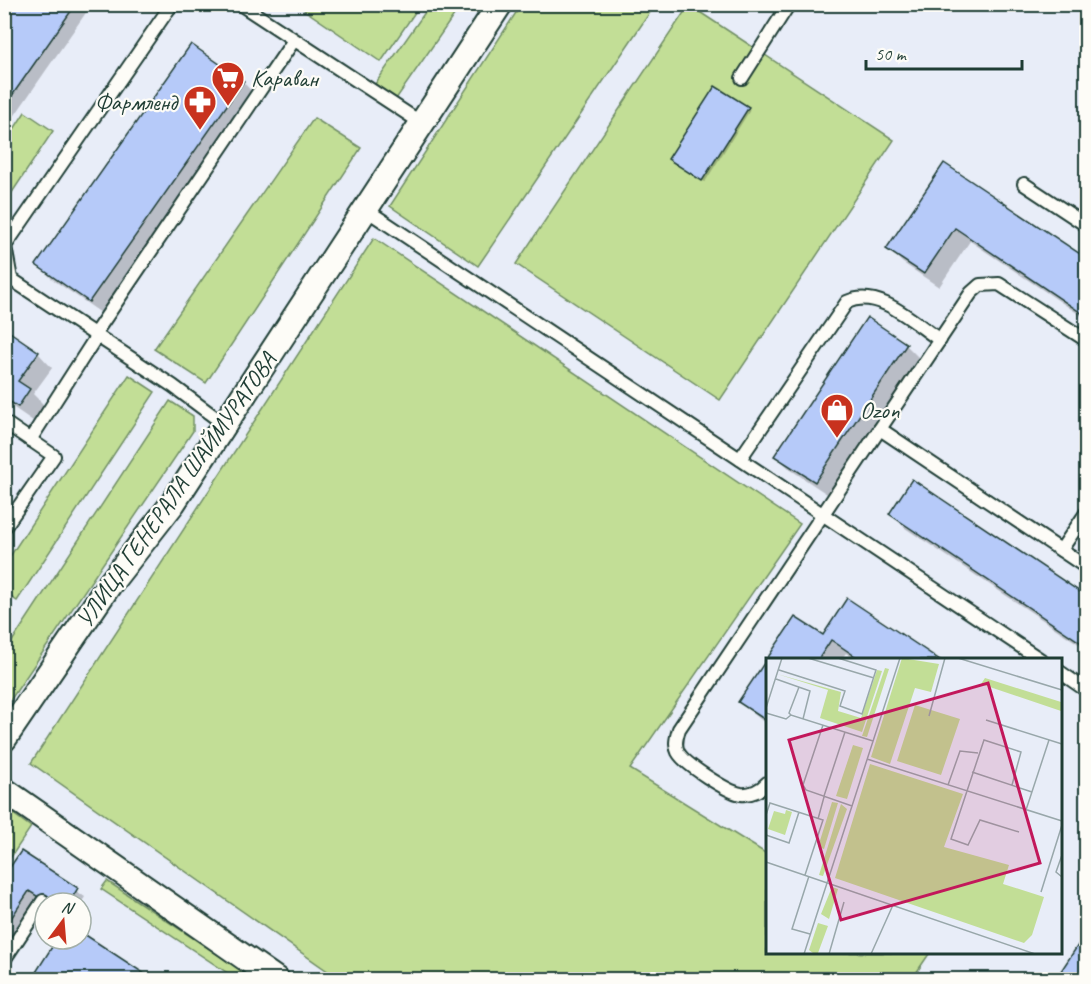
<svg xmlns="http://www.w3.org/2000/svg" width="1091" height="984" viewBox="0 0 1091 984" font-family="Caveat,sans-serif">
  <rect width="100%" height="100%" fill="#e8edf8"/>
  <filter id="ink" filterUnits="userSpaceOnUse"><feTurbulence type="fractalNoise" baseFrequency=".0167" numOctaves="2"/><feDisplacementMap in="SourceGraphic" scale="12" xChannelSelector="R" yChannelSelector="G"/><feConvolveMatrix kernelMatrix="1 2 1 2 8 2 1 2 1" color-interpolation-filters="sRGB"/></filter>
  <g filter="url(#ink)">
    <!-- green -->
    <g fill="#c2de96" stroke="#708e65" stroke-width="1.5">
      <polygon points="297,5 420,5 381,62"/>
      <polygon points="430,5 461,5 396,99 375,84"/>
      <polygon points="521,5 655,5 478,266 390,206"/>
      <polygon points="689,5 894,140 720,400 516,264"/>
      <polygon points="25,112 53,131 7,200 5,198 5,143"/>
      <polygon points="314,118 361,148 206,383 154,349"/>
      <polygon points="374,238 800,524 630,769 767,854 767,952 927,953 929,954 912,979 339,979 31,763"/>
      <polygon points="129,375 155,392 17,601 5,593 5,564"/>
      <polygon points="170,401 193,416 193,431 5,708 5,652"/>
      <polygon points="5,808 31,827 5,866"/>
      <polygon points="107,881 255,979 230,979 232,976 101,889"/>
    </g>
    <!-- shadow -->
    <g fill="#0003">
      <polygon points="4,4 92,4 4,131"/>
      <polygon points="243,82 257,97 104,315 52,279 38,264"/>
      <polygon points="715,88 750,110 705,182 672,161"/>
      <polygon points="944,165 1086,260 1086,319 970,241 939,287 903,263 888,249"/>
      <polygon points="867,319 906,345 921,360 830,496 791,470 776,456"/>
      <polygon points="4,330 38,353 52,368 33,394 44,405 33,421 4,401"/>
      <polygon points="912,481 1086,598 1086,649 905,528 891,514"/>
      <polygon points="823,637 937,660 856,660 846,653 841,660 768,660"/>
      <polygon points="767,662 767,725 740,702"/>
      <polygon points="21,853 85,897 81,903 46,903 37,897 4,947 4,878"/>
      <polygon points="1086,936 1086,980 1057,980"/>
    </g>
    <!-- building -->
    <g fill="#b6caf9" stroke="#1f3d34" stroke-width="1.5">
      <polygon points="4,4 76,4 4,107"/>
      <polygon points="191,44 244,81 89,302 36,265"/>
      <polygon points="715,86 749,107 702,181 668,159"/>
      <polygon points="944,163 1086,258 1086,316 955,228 924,274 886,249"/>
      <polygon points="867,317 907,344 815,482 774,456"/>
      <polygon points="4,328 39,352 18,381 30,389 18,407 4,398"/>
      <polygon points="912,479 1086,596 1086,646 889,514"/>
      <polygon points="847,598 940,660 861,660 831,640 818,660 767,660 767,721 738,702 795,617 823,635"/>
      <polygon points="21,851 78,888 69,903 48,903 29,891 4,929 4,876"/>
      <polygon points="81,932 154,980 31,980 57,939 81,939"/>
      <polygon points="1086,933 1086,980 1055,980"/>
    </g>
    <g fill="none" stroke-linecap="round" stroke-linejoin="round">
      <!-- lane casing -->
      <g stroke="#1f3d34" stroke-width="16">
        <g id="lane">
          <polyline points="172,4 5,246 11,279 173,386 224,424"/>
          <polyline points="240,4 423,124"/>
          <polyline points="742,78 789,4"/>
          <polyline points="1024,184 1086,225"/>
          <polyline points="365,209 1041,660"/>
          <polyline points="94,335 294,40"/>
          <polyline points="4,422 54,456 4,528"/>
          <polyline points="880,429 1086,567"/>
          <polyline points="30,440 96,337"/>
          <path d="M 740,459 L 847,302 C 879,287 914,323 940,340"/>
          <polyline points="1061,550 1086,513"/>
          <polyline points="1060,672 1086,690"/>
          <path d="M 767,783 C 761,790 751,795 741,794 C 728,792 684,764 678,752 C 674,744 677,736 679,729 L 971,293 L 980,285 L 999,284 L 1086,340"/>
          <polyline points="4,960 43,901"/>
        </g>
      </g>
      <!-- street casing -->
      <g stroke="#1f3d34" stroke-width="28">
        <g id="street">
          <polyline points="4,739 109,585 173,503 500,4"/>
          <polyline points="4,790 277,980"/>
        </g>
      </g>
      <!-- lane -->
      <use href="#lane" stroke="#fdfcf7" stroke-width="12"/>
      <!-- street -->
      <use href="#street" stroke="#fdfcf7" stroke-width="24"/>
    </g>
  </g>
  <!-- icons -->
  <defs>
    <g id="supermarket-pin" transform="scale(1.725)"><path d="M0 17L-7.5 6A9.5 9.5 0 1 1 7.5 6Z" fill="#c8321e" stroke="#fdfcf7"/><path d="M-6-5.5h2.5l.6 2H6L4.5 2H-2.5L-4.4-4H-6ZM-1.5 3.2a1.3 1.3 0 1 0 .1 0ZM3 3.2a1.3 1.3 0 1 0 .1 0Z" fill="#fff"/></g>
    <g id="pharmacy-pin" transform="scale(1.725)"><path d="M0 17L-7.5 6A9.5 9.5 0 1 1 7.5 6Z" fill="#c8321e" stroke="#fdfcf7"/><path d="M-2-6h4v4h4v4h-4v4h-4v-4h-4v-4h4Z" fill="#fff"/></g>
    <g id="shop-pin" transform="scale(1.725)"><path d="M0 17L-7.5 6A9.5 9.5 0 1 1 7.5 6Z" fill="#c8321e" stroke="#fdfcf7"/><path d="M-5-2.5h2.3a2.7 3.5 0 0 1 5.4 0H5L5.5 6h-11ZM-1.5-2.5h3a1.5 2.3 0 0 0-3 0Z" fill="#fff"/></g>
  </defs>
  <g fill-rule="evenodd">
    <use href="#supermarket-pin" x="228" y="78"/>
    <use href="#pharmacy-pin" x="200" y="102"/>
    <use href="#shop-pin" x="837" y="410"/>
  </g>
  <g text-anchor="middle" stroke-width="4.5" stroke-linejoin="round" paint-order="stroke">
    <!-- poi labels -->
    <g font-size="24" fill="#1f3d34" stroke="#fdfcf7" text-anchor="start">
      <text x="251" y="86">Караван</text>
      <text x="177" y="110" text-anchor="end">Фармленд</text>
      <text x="860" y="418">Ozon</text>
    </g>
    <!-- street labels -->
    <g font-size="24" fill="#1f3d34" stroke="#fdfcf7">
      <text transform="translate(176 490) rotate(-55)" y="8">УЛИЦА ГЕНЕРАЛА ШАЙМУРАТОВА</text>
    </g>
  </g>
  <!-- overview -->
  <g transform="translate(766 658)">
    <rect width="296" height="296" fill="#e8edf8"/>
    <path d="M 136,0 L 173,6 L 165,34 L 149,30 L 124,106 L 105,99 ZM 119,10 L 123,11 L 101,79 L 96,78 ZM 111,12 L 116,13 L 96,74 L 54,60 L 62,32 L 11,16 L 75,34 L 72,53 L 95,60 ZM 219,20 L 295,44 L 295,53 L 215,26 ZM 149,47 L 194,61 L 175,117 L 131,103 ZM 87,87 L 97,90 L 81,141 L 70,138 ZM 104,106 L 197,136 L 178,189 L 243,207 L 237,226 L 278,239 L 266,277 L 258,285 L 69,220 ZM 66,144 L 72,145 L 58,191 L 52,189 ZM 75,146 L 81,151 L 57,218 L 53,217 ZM 20,152 L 26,154 L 19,177 L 2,171 L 8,153 L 19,156 ZM 66,229 L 72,231 L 63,261 L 55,256 ZM 52,265 L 62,268 L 52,295 L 47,295 L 43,292 Z" fill="#c2de96"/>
    <path fill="none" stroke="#98a7aa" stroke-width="1.5" d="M 42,0 L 108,20M 192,0 L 296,32M 13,12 L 79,33 L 74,48 L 96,56 L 110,12 L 72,0M 10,21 L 44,33 L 37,61M 0,50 L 16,0M 0,55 L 20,61 L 25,57 L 107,83M 25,57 L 23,55 L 33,29M 163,58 L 179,0M 220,62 L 296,86M 57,67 L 37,127 L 40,132 L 86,148M 101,101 L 296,163M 206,114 L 266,134M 182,127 L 194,93 L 212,95M 246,127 L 255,94 L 218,82 L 185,181 L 202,187 L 214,162 L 253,174M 58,138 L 79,74M 260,152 L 283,82M 0,157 L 4,145 L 57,162 L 39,217M 52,161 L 58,139M 0,177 L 23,185 L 33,154M 296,197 L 290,214 L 296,219M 0,204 L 269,296M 43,218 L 26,271 L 44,276M 275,234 L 296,167M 38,296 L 134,0M 63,296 L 78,244M 105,296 L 127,247"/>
    <path fill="#c2185b" fill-opacity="0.15" stroke="#c2185b" stroke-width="3" d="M 222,25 L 274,205 L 75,262 L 23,82 Z"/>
    <rect width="296" height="296" fill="none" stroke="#1f3d34" stroke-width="3"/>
  </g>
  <!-- margin -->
  <rect width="1091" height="984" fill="none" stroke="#fdfcf7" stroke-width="24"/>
  <rect x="12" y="12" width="1067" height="960" fill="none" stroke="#1f3d34" stroke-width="2" filter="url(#ink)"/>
  <!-- north arrow -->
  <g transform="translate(63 921) rotate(16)"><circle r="28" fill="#fdfcf7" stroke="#a4b0a9" stroke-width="1.5"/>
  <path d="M0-4.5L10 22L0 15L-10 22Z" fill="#c8321e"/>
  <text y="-9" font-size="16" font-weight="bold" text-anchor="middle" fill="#1f3d34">N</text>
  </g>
  <!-- scale -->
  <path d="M866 60v9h156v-9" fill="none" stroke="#1f3d34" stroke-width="3"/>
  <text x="875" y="60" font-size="18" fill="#1f3d34" stroke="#fdfcf7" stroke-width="4.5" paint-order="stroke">50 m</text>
</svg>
